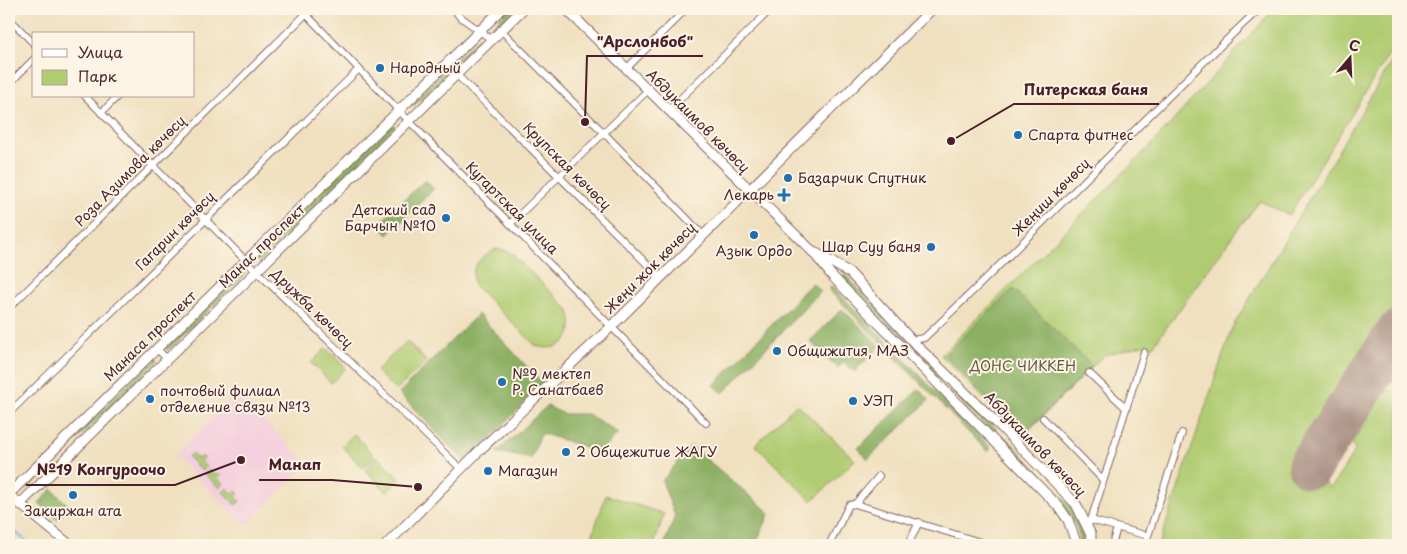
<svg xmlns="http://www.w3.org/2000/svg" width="1407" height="554" viewBox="0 0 1407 554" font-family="'Playpen Sans',sans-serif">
  <rect width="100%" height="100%" fill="#fcf5e5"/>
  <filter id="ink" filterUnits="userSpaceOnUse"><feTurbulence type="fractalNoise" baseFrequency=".02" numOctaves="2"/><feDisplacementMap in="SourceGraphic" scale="10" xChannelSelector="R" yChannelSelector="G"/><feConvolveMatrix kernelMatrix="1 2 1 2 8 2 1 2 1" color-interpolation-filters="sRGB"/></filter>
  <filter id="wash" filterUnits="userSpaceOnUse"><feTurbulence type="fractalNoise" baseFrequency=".0096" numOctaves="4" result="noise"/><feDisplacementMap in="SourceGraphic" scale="20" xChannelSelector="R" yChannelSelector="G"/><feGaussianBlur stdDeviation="1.12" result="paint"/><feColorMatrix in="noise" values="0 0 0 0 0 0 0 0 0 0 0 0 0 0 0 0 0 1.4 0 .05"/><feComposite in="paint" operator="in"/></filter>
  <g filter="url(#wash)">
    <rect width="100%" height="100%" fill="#f0e0bf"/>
    <!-- built -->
    <polygon fill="#f4cfdd" points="237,393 307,464 246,526 175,456"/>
    <!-- green -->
    <g fill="#b0cc72" stroke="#7d764e">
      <polygon points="1274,9 1398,9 1398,40 1289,215 1260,201 1237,230 1151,349 1143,345 1104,355 1022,437 941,355 1155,141"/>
      <polygon points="1398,51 1398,300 1289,465 1320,486 1323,482 1331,488 1355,451 1352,443 1353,436 1377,398 1384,392 1398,389 1398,545 1159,545 1232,328"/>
      <path d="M 496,249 L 505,250 L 512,254 L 568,309 C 579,334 562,354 536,346 L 474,285 C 469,268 480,256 496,249 Z"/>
      <polygon points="407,341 426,361 396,391 376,371"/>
      <polygon points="326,348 346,368 331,383 311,363"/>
      <polygon points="797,404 855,460 812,501 755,445"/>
      <polygon points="354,434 375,457 363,468 342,446"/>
      <polygon points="192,453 198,459 202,456 204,459 201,462 206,467 202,471 188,457"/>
      <polygon points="378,457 400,479 387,492 365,470"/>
      <polygon points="209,470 215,476 218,473 221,476 218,479 223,484 219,488 205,474"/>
      <polygon points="227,488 233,494 236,491 239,494 236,497 240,501 236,505 223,492"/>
      <polygon points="606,495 664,514 654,545 589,545"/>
    </g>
    <!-- forest -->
    <g fill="#8cb064" stroke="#6b6848">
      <polygon points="509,9 516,9 492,33 488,32"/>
      <polygon points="479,37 483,39 482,41 415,105 413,106 412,102"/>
      <polygon points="391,123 395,126 260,261 256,261 255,257"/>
      <polygon points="425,180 434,189 388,235 378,225"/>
      <polygon points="240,272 244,274 243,277 169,349 166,349 165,345"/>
      <polygon points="842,276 846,276 996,428 995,432 991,432 841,280"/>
      <polygon points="812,283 821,291 723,393 714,385"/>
      <polygon points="832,286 991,448 988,452 828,289"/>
      <polygon points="1013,289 1092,366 1023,435 945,355"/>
      <polygon points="842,309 880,346 854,372 844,362 838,368 810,341"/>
      <polygon points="478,314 543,384 466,463 399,393"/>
      <polygon points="154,358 157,360 156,362 30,486 29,488 25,486 25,484"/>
      <polygon points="919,389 929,400 868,459 858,448"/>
      <polygon points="547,406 564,414 588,414 618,433 605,447 598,451 541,433 531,459 497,452"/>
      <polygon points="1001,437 1007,438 1070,506 1081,523 1086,545 1080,545 1077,528 1070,515 1002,443"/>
      <polygon points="691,446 770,513 755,545 664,545 675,516 662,481"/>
      <polygon points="52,489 70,507 57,520 39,503"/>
    </g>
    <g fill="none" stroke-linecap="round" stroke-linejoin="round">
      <!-- stream -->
      <polyline stroke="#6eb3e4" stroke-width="2" points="9,527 31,545"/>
      <!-- taxiway -->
      <polyline stroke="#9d8075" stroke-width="18" points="1378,363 1398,375"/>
      <!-- runway -->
      <polyline stroke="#9d8075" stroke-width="45" points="1310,466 1398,333"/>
    </g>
  </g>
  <g filter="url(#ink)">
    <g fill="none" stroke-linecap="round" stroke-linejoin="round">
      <!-- minor casing -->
      <g stroke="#84635f" stroke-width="8">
        <g id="minor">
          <polyline points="301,9 409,121 706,423"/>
          <polyline points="454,9 459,16 491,39"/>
          <polyline points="9,18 34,44"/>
          <polyline points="501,30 603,132 703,235"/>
          <polyline points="627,68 686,9"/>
          <polyline points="456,74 660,277"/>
          <polyline points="9,84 34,59"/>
          <polyline points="85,96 246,261 461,469"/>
          <polyline points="669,110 771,9"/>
          <polyline points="101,113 118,96"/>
          <polyline points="510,224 648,90"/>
          <polyline points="9,308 311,9"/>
          <path d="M 912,340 L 924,338 C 1038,231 1145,116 1259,9"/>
          <polyline points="157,349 167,359"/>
          <polyline points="1089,373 1126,408"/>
          <polyline points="9,413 359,69"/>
          <polyline points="1043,418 1103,480"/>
          <polyline points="855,504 990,545"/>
          <polyline points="1091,520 1144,352"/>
          <polyline points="1089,523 1091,520 1148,536 1182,433"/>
          <polyline points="829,545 849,505 855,504 879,476"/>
          <polyline points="908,545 919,522"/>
          <polyline points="1112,545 1117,528"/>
        </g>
      </g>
      <!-- secondary casing -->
      <g stroke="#84635f" stroke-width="11">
        <g id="secondary">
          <polyline points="566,9 812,251 833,277 1059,507 1068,520 1077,545"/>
          <polyline points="816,253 850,273 916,345 1002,428 1076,504 1091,535 1091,545"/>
          <polyline points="9,494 502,9"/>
          <polyline points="9,495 70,545"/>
          <polyline points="20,504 523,9"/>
          <polyline points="386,545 481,449 612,326 932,9"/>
        </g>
      </g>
      <!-- minor -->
      <use href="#minor" stroke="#fff" stroke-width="6"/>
      <!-- secondary -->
      <use href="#secondary" stroke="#fff" stroke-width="9"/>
    </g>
  </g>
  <!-- markers -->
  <g fill="#1f6fb2" stroke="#fcf5e5" stroke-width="2">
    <circle cx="380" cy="68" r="5"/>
    <circle cx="1018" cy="135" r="5"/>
    <circle cx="788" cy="178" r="5"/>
    <path d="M781.5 187.5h5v5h5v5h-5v5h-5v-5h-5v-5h5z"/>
    <circle cx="446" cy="218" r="5"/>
    <circle cx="754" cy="235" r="5"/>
    <circle cx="931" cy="247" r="5"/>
    <circle cx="777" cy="351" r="5"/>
    <circle cx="502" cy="382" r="5"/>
    <circle cx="150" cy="399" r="5"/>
    <circle cx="853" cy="401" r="5"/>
    <circle cx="566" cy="452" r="5"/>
    <circle cx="488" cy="471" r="5"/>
    <circle cx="73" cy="495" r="5"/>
  </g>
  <g text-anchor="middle" stroke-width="4" stroke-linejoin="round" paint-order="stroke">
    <!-- poi labels -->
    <g font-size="14" fill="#4a1f2b" stroke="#fcf5e5" text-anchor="start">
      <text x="390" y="73">Народный</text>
      <text x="1028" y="140">Спарта фитнес</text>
      <text x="798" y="183">Базарчик Спутник</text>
      <text x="774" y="200" text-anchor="end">Лекарь</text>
      <text x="436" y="215" text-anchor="end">Детский сад<tspan x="436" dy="16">Барчын №10</tspan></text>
      <text x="921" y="252" text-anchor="end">Шар Суу баня</text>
      <text x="754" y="256" text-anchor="middle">Азык Ордо</text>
      <text x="787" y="356">Общижития, МАЗ</text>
      <text x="512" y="379">№9 мектеп<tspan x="512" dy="16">Р. Санатбаев</tspan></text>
      <text x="160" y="396">почтовый филиал<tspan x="160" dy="16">отделение связи №13</tspan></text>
      <text x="863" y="406">УЭП</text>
      <text x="576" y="457">2 Общежитие ЖАГУ</text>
      <text x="498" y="476">Магазин</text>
      <text x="73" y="516" text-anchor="middle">Закиржан ата</text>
    </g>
    <!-- street labels -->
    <g font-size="14" fill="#4a1f2b" stroke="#fcf5e5">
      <text transform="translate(698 121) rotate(45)" y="5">Абдукаимов көчөсү</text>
      <text transform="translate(567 166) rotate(45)" y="5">Крупская көчөсү</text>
      <text transform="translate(130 171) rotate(-45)" y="5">Роза Азимова көчөсү</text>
      <text transform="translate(1051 197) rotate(-45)" y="5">Жеңиш көчөсү</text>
      <text transform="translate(512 208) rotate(45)" y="5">Кугартская улица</text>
      <text transform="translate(175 231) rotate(-45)" y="5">Гагарин көчөсү</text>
      <text transform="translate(262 246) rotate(-44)" y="5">Манас проспект</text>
      <text transform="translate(650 268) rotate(-45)" y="5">Жеңи жок көчөсү</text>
      <text transform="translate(312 308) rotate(44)" y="5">Дружба көчөсү</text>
      <text transform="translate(150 336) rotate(-44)" y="5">Манаса проспект</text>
      <text transform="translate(1035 444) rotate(46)" y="5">Абдукаимов көчөсү</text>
    </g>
    <!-- park labels -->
    <g font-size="14" fill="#695340" stroke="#fcf5e5">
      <text x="1023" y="371">ДОНС ЧИККЕН</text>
    </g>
  </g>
  <!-- callouts -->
  <path fill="none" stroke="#4a1f2b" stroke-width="2" d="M585 122L587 56H703M951 141L1014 104H1159M418 487L332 480H259M241 460L175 485H26"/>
  <g fill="#4a1f2b" stroke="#fcf5e5" stroke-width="2">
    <circle cx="585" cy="122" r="5"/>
    <circle cx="951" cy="141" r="5"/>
    <circle cx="418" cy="487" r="5"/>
    <circle cx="241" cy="460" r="5"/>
  </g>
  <g font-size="15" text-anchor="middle" font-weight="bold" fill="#4a1f2b" stroke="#fcf5e5" stroke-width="4" stroke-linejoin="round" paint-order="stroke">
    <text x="645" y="47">"Арслонбоб"</text>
    <text x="1086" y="95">Питерская баня</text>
    <text x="295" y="470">Манап</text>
    <text x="101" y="475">№19 Конгуроочо</text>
  </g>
  <!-- margin -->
  <rect width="1407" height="554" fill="none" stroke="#fcf5e5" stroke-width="30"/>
  <!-- legend -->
  <rect x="32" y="32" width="162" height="65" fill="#fcf5e5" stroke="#b59f9b"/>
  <rect x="42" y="49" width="25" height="8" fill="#ffffff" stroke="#b59f9b"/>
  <text x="78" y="58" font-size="15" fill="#4a1f2b">Улица</text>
  <rect x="42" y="70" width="25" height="15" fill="#b0cc72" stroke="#b59f9b"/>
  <text x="78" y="82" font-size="15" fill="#4a1f2b">Парк</text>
  <!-- north arrow -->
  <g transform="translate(1350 58) rotate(19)" stroke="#fcf5e5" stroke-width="4" paint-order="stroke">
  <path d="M0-4L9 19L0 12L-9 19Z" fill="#4a1f2b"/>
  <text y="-8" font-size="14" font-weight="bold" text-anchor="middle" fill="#4a1f2b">С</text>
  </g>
</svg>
